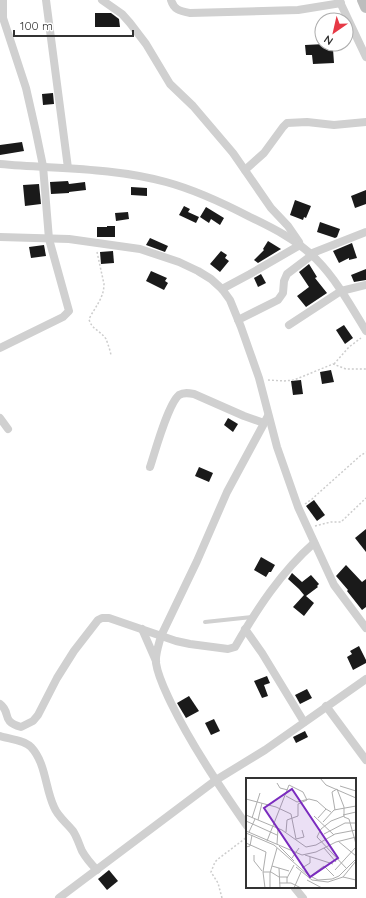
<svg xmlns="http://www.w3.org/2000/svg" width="366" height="898" viewBox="0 0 366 898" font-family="Quicksand,sans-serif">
  <rect width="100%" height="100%" fill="#fff"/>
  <!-- building -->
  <g fill="#1a1a1a">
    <polygon points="95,13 111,13 119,19 120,27 95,27"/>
    <polygon points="325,44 325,49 333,49 334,63 313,64 312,55 306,55 305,45"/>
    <polygon points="53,93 54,104 43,105 42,94"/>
    <polygon points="22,142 24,151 0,155 0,145"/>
    <polygon points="68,181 69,184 85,182 86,190 69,192 69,193 51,194 50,182"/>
    <polygon points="39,184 41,204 25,206 23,185"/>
    <polygon points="131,187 147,188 147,196 131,195"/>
    <polygon points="366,190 366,204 355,208 351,196"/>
    <polygon points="295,200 311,206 306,218 304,217 303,220 290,215"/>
    <polygon points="184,206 190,209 188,212 199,217 196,223 179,215"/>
    <polygon points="206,207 224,218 220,225 211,219 209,223 200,217"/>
    <polygon points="128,212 129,219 116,221 115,213"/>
    <polygon points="320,222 340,229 337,237 335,238 317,232"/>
    <polygon points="107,226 115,226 115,237 97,237 97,227 107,227"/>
    <polygon points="150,238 168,246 165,252 146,245"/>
    <polygon points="268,241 281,249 258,263 254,260 264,250 263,249"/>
    <polygon points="352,243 357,258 349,260 349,258 339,263 333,251"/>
    <polygon points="44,245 46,256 31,258 29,247"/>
    <polygon points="113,251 114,263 101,264 100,252"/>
    <polygon points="221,251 227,255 225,258 229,261 220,272 210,264"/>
    <polygon points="309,264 317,277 315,278 327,293 306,307 297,296 309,287 299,272"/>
    <polygon points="366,269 366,280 354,282 351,275"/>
    <polygon points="151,271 167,278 165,281 168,283 164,290 146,281"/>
    <polygon points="261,274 266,283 258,287 254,278"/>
    <polygon points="344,325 353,338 345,344 336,330"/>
    <polygon points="331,370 334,382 322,384 320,372"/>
    <polygon points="301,380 303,394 293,395 291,381"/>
    <polygon points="228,418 238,424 233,432 224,425"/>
    <polygon points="199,467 213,473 209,482 195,476"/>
    <polygon points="314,500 325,515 317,521 306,506"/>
    <polygon points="366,529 366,552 355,538"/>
    <polygon points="261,557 275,565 271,572 269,572 266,577 254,570"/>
    <polygon points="346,565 362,582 366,579 366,607 362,610 347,591 348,590 336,576"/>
    <polygon points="292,573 302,582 311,575 319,584 317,586 318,587 306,596 314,603 304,616 293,607 304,595 299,589 288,579"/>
    <polygon points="359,646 366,660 366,663 353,670 347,657 352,654 350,651"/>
    <polygon points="267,676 270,683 264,685 268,696 262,698 254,681"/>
    <polygon points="307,689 312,698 300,704 295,695"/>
    <polygon points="189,696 199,711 186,718 177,703"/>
    <polygon points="214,719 220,731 211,735 205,723"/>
    <polygon points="305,731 308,737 296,743 293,737"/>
    <polygon points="109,870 118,881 107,890 98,879"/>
  </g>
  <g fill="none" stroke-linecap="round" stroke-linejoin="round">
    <!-- path -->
    <g stroke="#cdcdcd" stroke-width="1.5" stroke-dasharray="2 2" stroke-linecap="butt">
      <path d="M 97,252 L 104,284 C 104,298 95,307 89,319 C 91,329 101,331 106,339 C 108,344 110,350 111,355"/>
      <polyline points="334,364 349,347 361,338"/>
      <polyline points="268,380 284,381 294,380 333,364 346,369 366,369"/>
      <polyline points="305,504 312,499 360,456 366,452"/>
      <polyline points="315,526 331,522 341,522 366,498"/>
      <polyline points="222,898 218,883 211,872 215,862 218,859 247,837"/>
    </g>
    <!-- lane -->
    <polyline stroke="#d0d0d0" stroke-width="4" points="205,622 252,617"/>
    <!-- street -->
    <g stroke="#d0d0d0" stroke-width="8">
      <polyline points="46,0 68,168"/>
      <polyline points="102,0 122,14 130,23 146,44 170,84 193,106 233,153 271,208 288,226 299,242"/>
      <path d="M 171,0 C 174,10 180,11 190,13 L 298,10 L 341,3"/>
      <polyline points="339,0 366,57"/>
      <path d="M 0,164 C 55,169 112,167 166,182 C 192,189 225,204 250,217 C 273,228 297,240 316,259 C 336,279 351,306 366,331"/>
      <polyline points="245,170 264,153 283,127 287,123 307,122 334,125 366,122"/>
      <polyline points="0,237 69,239 140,249 179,262 198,271 211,279 222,289 230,300 241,327 259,378 277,447 298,507 334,585 366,628"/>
      <polyline points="310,254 366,232"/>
      <polyline points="222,289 250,274 300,245"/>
      <polyline points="238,320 278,300 283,293 284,281 287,274 312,255"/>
      <polyline points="289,325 341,291 366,285"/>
      <polyline points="0,348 63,317 69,311 49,239 43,166 36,132 26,88 3,18 3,0"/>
      <polyline points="0,418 8,429"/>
      <path d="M 150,467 C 155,452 168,404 179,395 C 184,392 189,393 194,394 L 244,416 L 264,423"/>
      <polyline points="142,629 156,661"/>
      <polyline points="245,629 262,653 304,722"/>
      <path d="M 0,704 C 12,713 0,721 21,727 L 33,721 L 38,715 L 57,678 L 74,651 L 98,620 L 102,618 L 109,618 L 176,641 L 190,644 L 228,649 L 235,647 C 257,609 281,572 314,543"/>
      <polyline points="326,706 366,760"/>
      <path d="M 0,736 C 9,739 24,740 31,747 C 46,763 45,788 54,807 C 58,817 67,823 73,831 C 77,837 79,844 82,851 C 86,858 91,864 97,870"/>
      <path d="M 247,826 C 220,787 192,746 171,703 C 165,690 158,677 156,663 C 155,654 159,644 161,636 L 197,561 L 227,492 L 268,416"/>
      <polyline points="294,887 303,898"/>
      <polyline points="59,898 216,780 265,750 366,679"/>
    </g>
    <!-- secondary -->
    <polyline stroke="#bdbdbd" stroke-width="12" points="363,0 366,7"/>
  </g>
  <!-- overview -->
  <g transform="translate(246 778)">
    <rect width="110" height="110" fill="#fff"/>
    <path fill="none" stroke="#adadad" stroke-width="1" d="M 74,0 L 80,7 L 110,20M 31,5 L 34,10 L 42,12M 94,8 L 110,13M 91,11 L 98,29 L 98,39 L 103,41 L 110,66M 40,18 L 51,24 L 63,21 L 71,23 L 80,31M 0,21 L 30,29 L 45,36 L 50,61M 89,32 L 86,14 L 91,11M 0,37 L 36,52 L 60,69 L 70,67 L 89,56 L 110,52M 97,37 L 110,34M 68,38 L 88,57M 98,38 L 85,43 L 75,51 L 71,59 L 101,91M 6,40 L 14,15M 72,40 L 80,31 L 85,34M 12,42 L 16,25M 0,43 L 31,57M 77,44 L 88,32 L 110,28M 0,53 L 56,77 L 70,74 L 90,64 L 110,59M 3,54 L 9,41M 0,55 L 28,67 L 62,97 L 72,102 L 86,101 L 93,98 L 110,81M 78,56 L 99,45 L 110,45M 50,61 L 58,59 L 56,52M 21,63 L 43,7 L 57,14 L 61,22 L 52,26 L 52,38 L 41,42 L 40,54M 92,63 L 110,78M 0,65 L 20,74 L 17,94M 31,66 L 32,51M 33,68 L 48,83M 0,69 L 4,68 L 6,57M 78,70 L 90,84M 8,77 L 8,83 L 16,93M 59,77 L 87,86M 46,80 L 53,70M 26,88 L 43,93M 50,89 L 66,102 L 82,104 L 97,99 L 110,83M 33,90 L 34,110M 56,90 L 64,85 L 64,79M 89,92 L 110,69M 66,97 L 78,88 L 88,98M 33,99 L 41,99 L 41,105M 97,99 L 110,102M 41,100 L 48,87M 61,102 L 76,110M 33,105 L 45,105 L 55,110M 19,110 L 17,94 L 25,94 L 33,99M 24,110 L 24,95 L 31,70M 48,110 L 55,94"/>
    <path fill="#7b2cbf" fill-opacity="0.15" stroke="#7b2cbf" stroke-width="2" d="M 46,11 L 92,80 L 64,99 L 18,30 Z"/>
    <rect width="110" height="110" fill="none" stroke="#333" stroke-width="2"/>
  </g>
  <!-- north arrow -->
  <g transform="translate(334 32) rotate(214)"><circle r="19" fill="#ffffff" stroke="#adadad"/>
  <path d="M0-3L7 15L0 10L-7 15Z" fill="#e63946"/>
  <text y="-6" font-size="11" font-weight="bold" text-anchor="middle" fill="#333333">N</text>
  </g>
  <!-- scale -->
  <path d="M14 30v6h119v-6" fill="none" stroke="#333333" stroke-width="2"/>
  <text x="20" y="30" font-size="12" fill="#333333" stroke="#ffffff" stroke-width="3" paint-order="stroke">100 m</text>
</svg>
